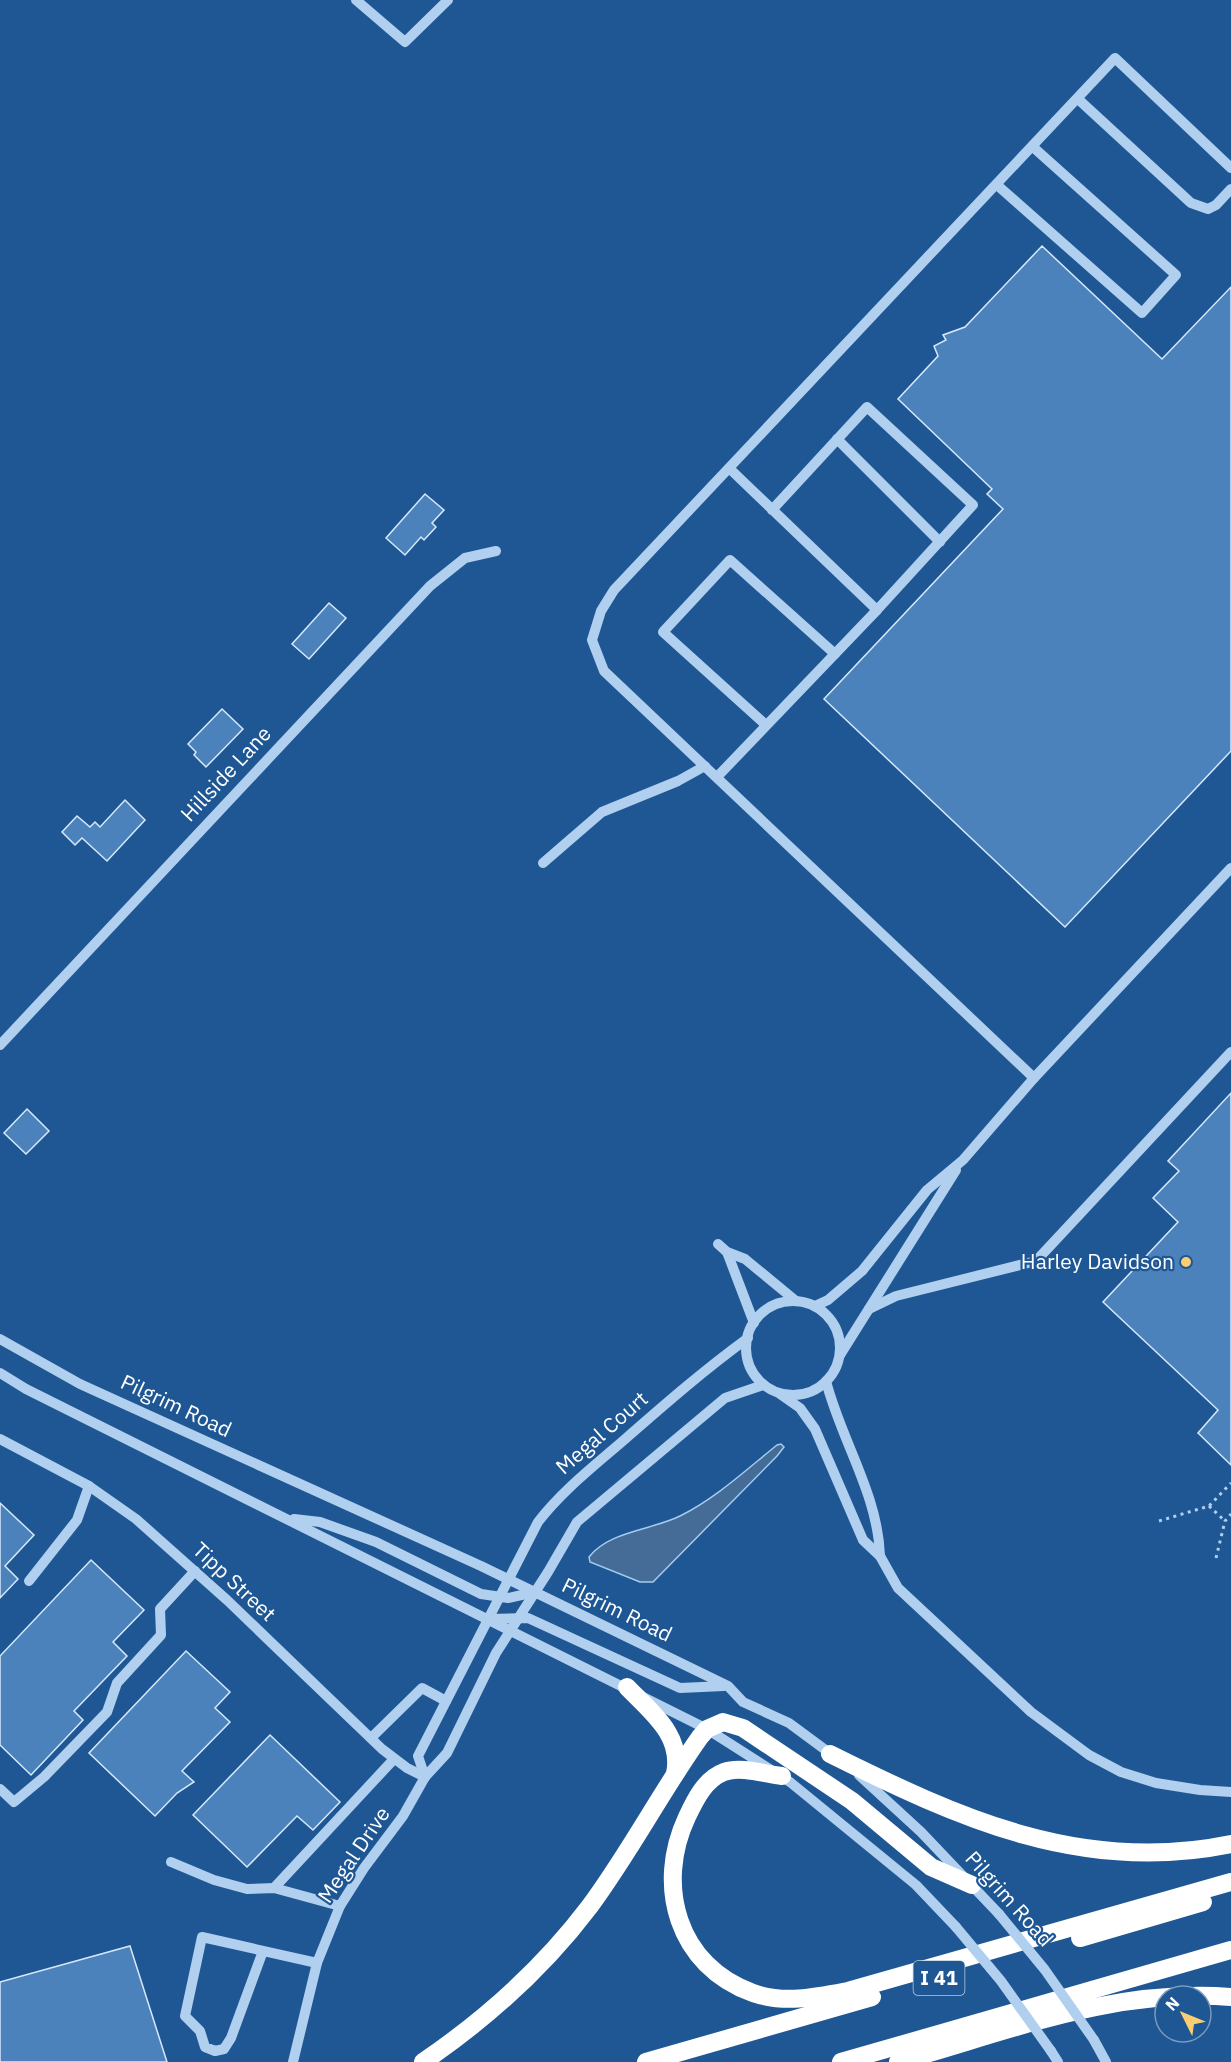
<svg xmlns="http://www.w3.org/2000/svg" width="1231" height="2062" viewBox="0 0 1231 2062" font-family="'IBM Plex Sans',sans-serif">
  <rect width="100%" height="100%" fill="#1e5794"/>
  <!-- water -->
  <path fill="#446c97" stroke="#a4cbf0" stroke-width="1.5" d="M 781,1444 L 784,1447 L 777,1456 L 653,1582 L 640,1582 L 590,1562 L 589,1557 C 609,1531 652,1530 680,1516 C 716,1498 746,1470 777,1445 Z"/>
  <!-- building -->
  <g fill="#4b82bc" stroke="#d7e8fa" stroke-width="1.5">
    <polygon points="1042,246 1162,359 1231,287 1231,751 1065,927 824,699 1003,509 987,494 992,489 898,399 938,356 934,346 946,340 943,335 965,327"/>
    <polygon points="425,494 444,510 432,523 436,527 424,540 421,537 405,555 386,538"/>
    <polygon points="329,603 346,618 309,659 292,644"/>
    <polygon points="222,709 243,729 206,767 194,755 196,752 188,744"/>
    <polygon points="125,800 145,820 107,861 82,838 75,845 62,832 77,816 90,827 95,822 100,827"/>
    <polygon points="1231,1093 1231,1465 1198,1433 1218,1410 1103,1302 1178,1222 1153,1198 1179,1171 1168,1161"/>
    <polygon points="27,1109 49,1131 26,1154 4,1133"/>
    <polygon points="0,1503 34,1535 5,1566 18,1579 0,1598"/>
    <polygon points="91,1560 144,1610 113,1642 127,1656 74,1711 83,1720 31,1775 0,1745 0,1656"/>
    <polygon points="186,1651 230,1692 215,1708 230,1722 182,1771 194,1782 177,1793 155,1816 89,1753"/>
    <polygon points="270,1735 340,1802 313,1830 297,1816 247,1867 193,1815"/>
    <polygon points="130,1946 167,2062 0,2062 0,1982"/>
  </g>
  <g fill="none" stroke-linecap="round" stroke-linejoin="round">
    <!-- path -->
    <g stroke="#b1cfee" stroke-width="3" stroke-dasharray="3 4.5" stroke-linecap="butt">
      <polyline points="1209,1506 1225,1521"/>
      <polyline points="1159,1521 1209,1506 1231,1483"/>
      <polyline points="1216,1558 1225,1521 1231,1514"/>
    </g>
    <!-- minor -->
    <g stroke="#b1cfee" stroke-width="10">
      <polyline points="356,0 405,42 448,0"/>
      <polyline points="1078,99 1191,203 1208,209 1216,205 1231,189"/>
      <polyline points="997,185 1142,313 1176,275 1033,147"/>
      <polyline points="837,439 940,542"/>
      <polyline points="730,469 877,610 973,505 867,407 772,510"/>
      <polyline points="766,725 663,632 730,560 835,654"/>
      <polyline points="717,777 877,610"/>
      <polyline points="543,863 602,812 678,781 705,766"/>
      <polyline points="0,1045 430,586 465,558 496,551"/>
      <polyline points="1034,1078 604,671 592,640 601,611 614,590 1115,58 1231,168"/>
      <polyline points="718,1244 727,1252 745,1259 796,1301"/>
      <polyline points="727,1252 754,1323"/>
      <circle cx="793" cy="1348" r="47"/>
      <polyline points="815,1306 828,1300 862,1271 927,1190 963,1160 1034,1078 1231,868"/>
      <polyline points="869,1309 896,1296 1036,1261 1231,1052"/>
      <polyline points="0,1339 80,1384 481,1566 728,1686 743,1702 789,1723 835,1757"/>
      <polyline points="840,1355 956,1170"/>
      <polyline points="0,1373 26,1389 707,1729 790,1782 916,1885 956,1927"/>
      <path d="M 826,1381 C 841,1440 878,1494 880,1556"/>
      <polyline points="780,1394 800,1408 815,1429 863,1540 880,1556 898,1588 1031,1712 1089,1755 1121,1772 1156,1783 1200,1790 1231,1792"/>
      <polyline points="0,1439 89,1486 136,1519 227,1600 382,1749 407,1768 425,1777"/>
      <polyline points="294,1519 320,1522 376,1542 481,1594 508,1598 535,1592"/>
      <polyline points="29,1581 77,1520 89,1486"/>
      <polyline points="489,1619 528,1618 680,1688 724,1686"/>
      <polyline points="371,1738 422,1688 446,1701"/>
      <polyline points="859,1775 921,1832 999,1914"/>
      <path d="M 425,1777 L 418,1756 L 538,1522 C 563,1490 594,1466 624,1440 C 664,1405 704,1370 748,1338"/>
      <polyline points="0,1789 14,1802 44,1777 107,1712 117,1683 161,1635 160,1609 195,1571"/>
      <polyline points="171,1862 214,1880 247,1889 274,1888 340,1906"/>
      <polyline points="274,1888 394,1759"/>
      <polyline points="263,1951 231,2038 224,2049 215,2051 205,2047 200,2031 185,2016 202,1937 317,1963"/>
      <polyline points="1094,2040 1106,2062"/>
      <polyline points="1051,2051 1058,2062"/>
      <polyline points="293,2062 317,1963 340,1906 364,1868 403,1816 425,1777 447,1753 496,1653 548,1572 577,1522 725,1398 763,1385"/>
    </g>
    <!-- highway -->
    <g stroke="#fff" stroke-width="18">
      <path d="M 627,1687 C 651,1712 683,1735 675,1774"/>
      <path d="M 830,1754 C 959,1818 1082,1875 1231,1844"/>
      <path d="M 782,1776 C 765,1774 741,1766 724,1772 C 705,1779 695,1800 687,1817 C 655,1885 677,1966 753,1993 C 784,2004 817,1997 848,1991 L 1231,1882"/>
      <polyline points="1080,1938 1203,1902"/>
      <path d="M 423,2062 C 486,2019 544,1967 590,1906 C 630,1852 661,1792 700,1737 L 707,1729 L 723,1722 L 743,1728 L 852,1801 L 931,1867 L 972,1885"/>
      <polyline points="646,2062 872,1997"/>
      <polyline points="841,2062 1231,1950"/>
      <path d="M 898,2062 C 1010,2031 1113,1988 1231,1997"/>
    </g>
    <!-- minor-bridge -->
    <g stroke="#b1cfee" stroke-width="10">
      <polyline points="999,1914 1045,1970 1094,2040"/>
      <polyline points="956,1927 1001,1981 1051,2051"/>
    </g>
  </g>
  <!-- markers -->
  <circle fill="#fcce71" stroke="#1e5794" stroke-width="2" cx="1186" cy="1262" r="6"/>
  <g text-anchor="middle" stroke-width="4.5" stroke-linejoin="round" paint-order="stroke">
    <!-- shield labels -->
    <rect fill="#1e5794" stroke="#bccddf" stroke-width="1.5" x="913.5" y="1961" width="51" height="34" rx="4.5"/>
    <g font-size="20" font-weight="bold" fill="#fff">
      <text x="939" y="1985">I 41</text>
    </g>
    <!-- street labels -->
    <g font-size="21" fill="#fff" stroke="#1e5794">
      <text transform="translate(226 774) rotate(-47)" y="7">Hillside Lane</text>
      <text transform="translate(176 1406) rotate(25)" y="7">Pilgrim Road</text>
      <text transform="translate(602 1433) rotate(-41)" y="7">Megal Court</text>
      <text transform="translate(234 1582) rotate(43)" y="7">Tipp Street</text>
      <text transform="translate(617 1610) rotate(26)" y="7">Pilgrim Road</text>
      <text transform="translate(354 1855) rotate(-56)" y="7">Megal Drive</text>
      <text transform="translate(1009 1899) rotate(48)" y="7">Pilgrim Road</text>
    </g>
    <!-- poi labels -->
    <g font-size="21" fill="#fff" stroke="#1e5794" text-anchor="end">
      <text x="1174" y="1269">Harley Davidson</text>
    </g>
  </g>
  <!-- north arrow -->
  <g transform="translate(1183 2014) rotate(313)"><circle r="28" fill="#1e5794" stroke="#789abf" stroke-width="1.5"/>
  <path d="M0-4.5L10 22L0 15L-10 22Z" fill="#fcce71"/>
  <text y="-9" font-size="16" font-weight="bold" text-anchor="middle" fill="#ffffff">N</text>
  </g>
</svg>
